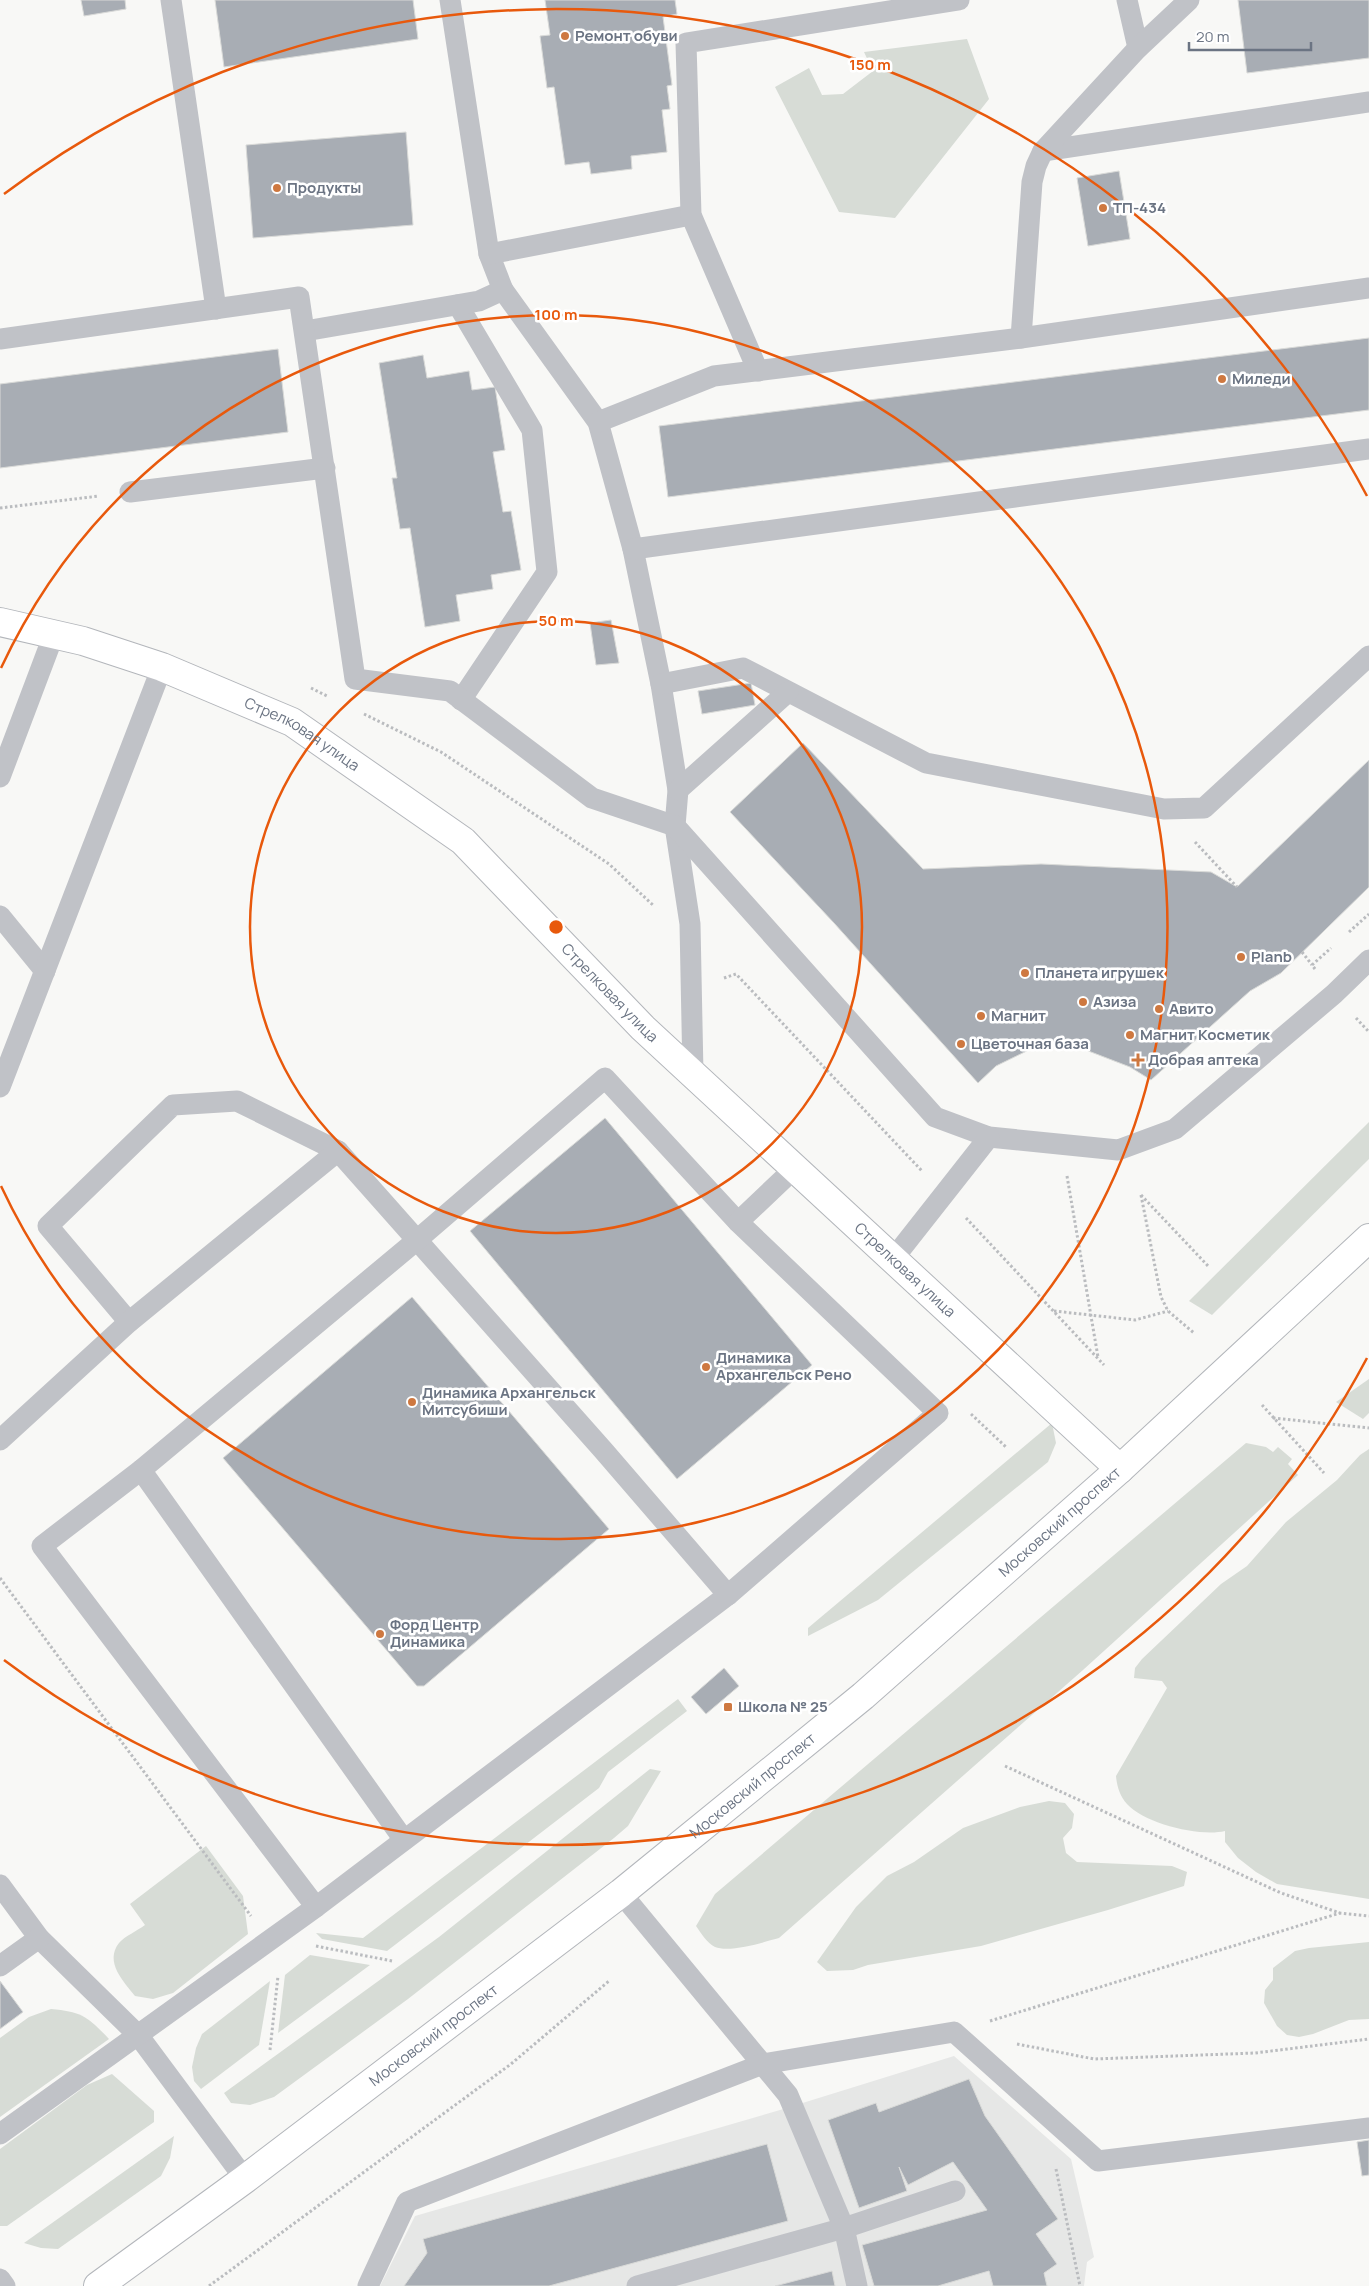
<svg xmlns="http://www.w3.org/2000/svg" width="1369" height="2286" viewBox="0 0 1369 2286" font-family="Manrope,sans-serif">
  <rect width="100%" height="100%" fill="#f8f8f6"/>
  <!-- built -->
  <polygon fill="#e6e7e6" points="954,2056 1071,2159 1094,2257 1087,2262 1084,2286 380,2286 415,2216 780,2110"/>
  <!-- green -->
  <g fill="#d7dcd6">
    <polygon points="967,39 989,99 895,218 839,212 775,87 809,68 822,95 843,94 873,71 864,52"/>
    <polygon points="1369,1122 1369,1159 1212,1315 1189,1301"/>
    <polygon points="1369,1379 1369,1413 1363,1419 1336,1402"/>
    <polygon points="1052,1423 1056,1443 1048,1462 878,1600 808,1636 808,1628"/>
    <path d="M 1246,1443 L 1266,1447 L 1273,1452 L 1278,1447 L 1292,1459 L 1288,1464 L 1298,1475 L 1083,1670 L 779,1938 C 764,1942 730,1953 715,1947 C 707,1943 701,1933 696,1926 L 715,1894 Z"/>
    <path d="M 1369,1449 L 1369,1899 L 1277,1884 L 1256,1872 L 1238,1858 L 1225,1842 L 1225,1831 C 1200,1837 1145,1824 1127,1804 C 1120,1796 1117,1787 1116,1776 L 1167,1688 L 1162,1681 L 1134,1678 L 1135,1668 L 1142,1659 L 1221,1584 L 1247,1566 L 1286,1522 L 1337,1480 L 1360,1455 Z"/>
    <polygon points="678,1699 687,1711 608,1772 599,1788 387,1951 322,1939 316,1933 363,1938"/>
    <polygon points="650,1769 661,1771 628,1826 614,1838 408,1999 274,2097 250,2105 231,2103 224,2093 439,1937"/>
    <polygon points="1049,1801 1065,1803 1074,1814 1072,1828 1063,1838 1066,1853 1077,1862 1172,1866 1187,1872 1184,1886 1108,1910 981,1946 868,1965 853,1970 827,1971 817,1962 856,1907 887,1876 914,1862 963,1828 1020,1807"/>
    <path d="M 206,1846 L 243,1896 L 248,1934 L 173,1993 L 153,1999 L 135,1996 C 124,1982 104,1962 119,1943 C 125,1936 137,1931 145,1925 L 130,1904 Z"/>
    <polygon points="1369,1942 1369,2019 1349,2020 1313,2034 1299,2037 1287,2035 1277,2026 1264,2003 1265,1990 1273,1980 1273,1968 1295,1951 1309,1948"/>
    <polygon points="310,1955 370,1965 278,2033 285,1975"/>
    <polygon points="270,1981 259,2045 201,2089 194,2081 192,2067 196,2048 202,2034"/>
    <path d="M 51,2009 C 82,2012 87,2016 109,2039 L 0,2117 L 0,2038 L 29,2017 Z"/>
    <polygon points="112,2074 154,2111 154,2122 7,2226 0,2226 0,2149 87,2085"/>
    <polygon points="174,2136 170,2158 161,2176 58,2249 41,2248 24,2243"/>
  </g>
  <!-- building -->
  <g fill="#a8adb4" stroke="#d9dad8">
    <polygon points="81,0 125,0 126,9 84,16"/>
    <polygon points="215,0 413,0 418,39 224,67"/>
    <polygon points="545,0 675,0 677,14 663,17 672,85 667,86 670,109 662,110 667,152 631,156 632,169 591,174 589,162 565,165 554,87 547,88 540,36 550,35"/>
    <polygon points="1238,0 1369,0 1369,58 1247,73"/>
    <polygon points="406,132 413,225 253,238 246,145"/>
    <polygon points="1119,171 1130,239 1088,246 1077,178"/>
    <polygon points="1369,338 1369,410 668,497 659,426"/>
    <polygon points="278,349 288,432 0,468 0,384"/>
    <polygon points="423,355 427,378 469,371 472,390 495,387 505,450 493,452 503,512 511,511 521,570 491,575 493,589 456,595 460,621 425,627 410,528 400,529 392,478 397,478 379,363"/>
    <polygon points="611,620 619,663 596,665 590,623"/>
    <polygon points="751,683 755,705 702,714 698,691"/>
    <polygon points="803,743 923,869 1041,864 1211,872 1237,887 1369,760 1369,887 1281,973 1250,991 1151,1080 1130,1067 1078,1047 1039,1045 996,1066 978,1083 834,923 730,812"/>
    <polygon points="605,1118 812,1365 677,1479 470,1231"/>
    <polygon points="412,1297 609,1529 424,1686 417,1686 223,1458"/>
    <polygon points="724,1668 739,1686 706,1714 691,1697"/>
    <polygon points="0,1981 23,2012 0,2029"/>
    <polygon points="969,2079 985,2116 1058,2219 1036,2234 1057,2264 1044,2273 1047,2286 993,2286 989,2271 938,2286 874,2286 862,2245 987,2210 953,2162 908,2185 899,2167 907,2191 859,2208 828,2120 876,2103 879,2112"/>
    <polygon points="1369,2140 1369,2175 1362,2176 1357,2142"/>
    <polygon points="767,2144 788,2221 549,2286 404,2286 427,2253 423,2239"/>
    <polygon points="832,2271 835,2286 775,2286"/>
  </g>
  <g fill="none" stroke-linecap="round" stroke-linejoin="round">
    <!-- secondary casing -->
    <g stroke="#b3b6bb" stroke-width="30">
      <g id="secondary">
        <path id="s1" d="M 0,622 L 83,641 L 162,667 L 292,722 L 463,841 L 643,1028 L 1120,1469"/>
        <path id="s2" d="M 98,2286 L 245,2179 L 621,1893 L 863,1696 L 1120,1469 L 1369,1238"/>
      </g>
    </g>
    <!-- path -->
    <g stroke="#babcbf" stroke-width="3" stroke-dasharray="2.5 2.5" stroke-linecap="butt">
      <polyline points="0,508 99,496"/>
      <polyline points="311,688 327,696"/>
      <polyline points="364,714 441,752 609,864 654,906"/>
      <polyline points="1195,842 1237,887"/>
      <polyline points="1349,932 1369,914"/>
      <polyline points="1302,952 1312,965"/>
      <polyline points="1315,969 1312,965 1331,948"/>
      <polyline points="724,978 736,974 922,1171"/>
      <polyline points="1356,1018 1369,1032"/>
      <polyline points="1067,1176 1098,1357"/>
      <polyline points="1141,1195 1161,1297 1168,1311 1194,1333"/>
      <polyline points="1141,1195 1209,1267"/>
      <polyline points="966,1218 1104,1365"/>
      <polyline points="1054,1311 1135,1320 1168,1311"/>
      <polyline points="1262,1405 1324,1473"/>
      <polyline points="971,1414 1007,1448"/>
      <polyline points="1273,1418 1369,1428"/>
      <polyline points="0,1578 251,1916"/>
      <polyline points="1005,1766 1281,1893 1340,1913 1369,1916"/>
      <polyline points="316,1946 392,1961"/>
      <polyline points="990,2021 1340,1913"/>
      <polyline points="1017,2044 1094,2059 1255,2053 1369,2039"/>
      <polyline points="270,2050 278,1976"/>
      <polyline points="1056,2169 1080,2286"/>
      <polyline points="209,2286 511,2064 609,1981"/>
    </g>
    <!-- lane -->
    <g stroke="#c0c2c7" stroke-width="21">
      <polyline points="171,0 216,309"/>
      <polyline points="450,0 489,254 503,290"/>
      <polyline points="1127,0 1138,48"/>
      <polyline points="1043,151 1369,102"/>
      <polyline points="489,254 691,215"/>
      <polyline points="458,305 532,430 547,572 461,700"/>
      <polyline points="305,331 479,301 503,290 598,422 633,549 661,684 678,790 675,826 690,924 693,1074"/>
      <polyline points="1021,338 1032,182 1036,166 1043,151 1138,48 1189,0"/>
      <polyline points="0,339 299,297 355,679 450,691 592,798 675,826 935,1117 989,1137 1118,1150 1175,1129 1334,994 1369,960"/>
      <polyline points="758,371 691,215 686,43 959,0"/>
      <polyline points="598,422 714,376 1021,338 1369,288"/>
      <polyline points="130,492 325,468"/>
      <polyline points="633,549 1369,449"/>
      <polyline points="661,684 743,668 926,763 1164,809 1204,808 1369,656"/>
      <polyline points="0,777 54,634"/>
      <polyline points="678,790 788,692"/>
      <polyline points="0,916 45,971"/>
      <polyline points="0,1087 162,667"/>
      <polyline points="893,1259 989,1137"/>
      <polyline points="129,1322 48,1226 173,1105 237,1101 338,1151 603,1450 728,1595"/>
      <polyline points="0,1440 129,1322 338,1151"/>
      <polyline points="141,1470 404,1840"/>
      <polyline points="0,1885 39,1938 138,2035 245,2179"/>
      <polyline points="621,1893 788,2095 844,2228 857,2286"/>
      <polyline points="316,1907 42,1546 141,1470 417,1240 605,1078 738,1222"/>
      <polyline points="0,1966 39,1938"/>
      <polyline points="0,2134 316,1907 728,1595 938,1413 738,1222 795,1168"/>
      <polyline points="0,2279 5,2286"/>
      <polyline points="368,2286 407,2202 763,2064 954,2032 1098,2161 1369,2128"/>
      <polyline points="637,2286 844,2228 955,2191"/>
    </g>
    <!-- secondary -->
    <use href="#secondary" stroke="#fff" stroke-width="28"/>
  </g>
  <!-- distance rings -->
  <g fill="none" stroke="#e8590c" stroke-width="2.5">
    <circle cx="556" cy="927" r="306"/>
    <path d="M1 668A612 612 0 1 1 1 1186"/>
    <path d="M1367 1358A918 918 0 0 1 4 1660M4 194A918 918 0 0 1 1367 496"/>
  </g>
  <!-- markers -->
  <g fill="#ce7840" stroke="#fff" stroke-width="2">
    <circle cx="565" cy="36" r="5"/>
    <circle cx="277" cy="188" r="5"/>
    <circle cx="1103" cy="208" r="5"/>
    <circle cx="1222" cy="379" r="5"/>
    <circle cx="1241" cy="957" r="5"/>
    <circle cx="1025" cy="973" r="5"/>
    <circle cx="1083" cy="1002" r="5"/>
    <circle cx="1159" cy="1009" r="5"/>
    <circle cx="981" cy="1016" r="5"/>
    <circle cx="1130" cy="1035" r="5"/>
    <circle cx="961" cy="1044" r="5"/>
    <path d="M1135.5 1052.5h5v5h5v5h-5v5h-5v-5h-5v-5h5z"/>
    <circle cx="706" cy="1367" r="5"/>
    <circle cx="412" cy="1402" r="5"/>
    <circle cx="380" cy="1634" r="5"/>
    <rect x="723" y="1702" width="10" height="10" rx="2.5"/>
  </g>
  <g text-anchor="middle" stroke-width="5" stroke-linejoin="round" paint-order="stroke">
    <!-- poi labels -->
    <g font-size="15" font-weight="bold" fill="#6b7483" stroke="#fff" text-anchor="start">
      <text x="575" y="41">Ремонт обуви</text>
      <text x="287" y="193">Продукты</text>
      <text x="1113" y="213">ТП-434</text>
      <text x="1232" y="384">Миледи</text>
      <text x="1251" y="962">Planb</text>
      <text x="1035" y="978">Планета игрушек</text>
      <text x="1093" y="1007">Азиза</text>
      <text x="1169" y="1014">Авито</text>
      <text x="991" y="1021">Магнит</text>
      <text x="1140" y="1040">Магнит Косметик</text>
      <text x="971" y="1049">Цветочная база</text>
      <text x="1148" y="1065">Добрая аптека</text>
      <text x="716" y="1363">Динамика<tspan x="716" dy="17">Архангельск Рено</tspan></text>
      <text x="422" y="1398">Динамика Архангельск<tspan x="422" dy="17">Митсубиши</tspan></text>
      <text x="390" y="1630">Форд Центр<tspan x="390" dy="17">Динамика</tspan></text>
      <text x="738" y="1712">Школа № 25</text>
    </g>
    <!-- street labels -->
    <g font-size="15" fill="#6b7483" stroke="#fff">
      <text dy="5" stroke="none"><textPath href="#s1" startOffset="324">Стрелковая улица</textPath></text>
      <text dy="5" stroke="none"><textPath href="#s1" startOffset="729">Стрелковая улица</textPath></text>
      <text dy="5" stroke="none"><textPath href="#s1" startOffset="1134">Стрелковая улица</textPath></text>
      <text dy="5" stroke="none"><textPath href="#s2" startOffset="1229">Московский проспект</textPath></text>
      <text dy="5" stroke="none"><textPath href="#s2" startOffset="824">Московский проспект</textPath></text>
      <text dy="5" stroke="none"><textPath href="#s2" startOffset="419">Московский проспект</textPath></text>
    </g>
  </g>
  <circle cx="556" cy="927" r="8" fill="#e8590c" stroke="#fff" stroke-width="2.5"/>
  <g font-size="15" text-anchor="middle" font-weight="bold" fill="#e8590c" stroke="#fff" stroke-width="5" stroke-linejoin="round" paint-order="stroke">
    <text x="870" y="70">150 m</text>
    <text x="556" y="320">100 m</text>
    <text x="556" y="626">50 m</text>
  </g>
  <!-- scale -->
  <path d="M1189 42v8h122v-8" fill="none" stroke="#6b7483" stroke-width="2.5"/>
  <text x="1196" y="42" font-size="15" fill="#6b7483" stroke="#ffffff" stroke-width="4" paint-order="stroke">20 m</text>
</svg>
